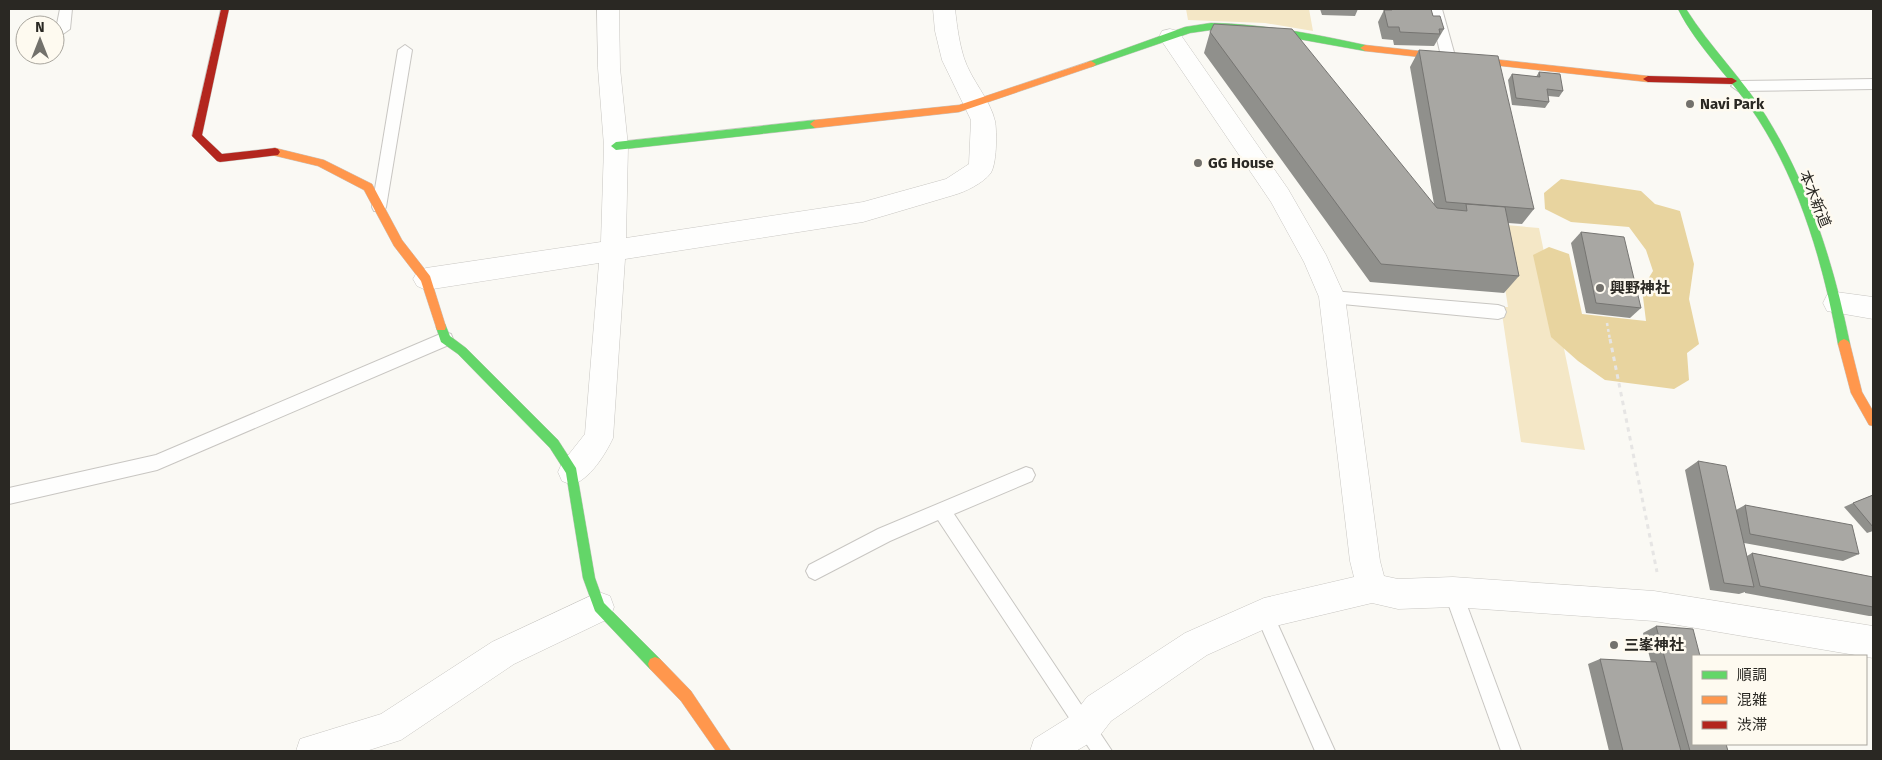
<svg xmlns="http://www.w3.org/2000/svg" width="1882" height="760" viewBox="0 0 1882 760" font-family="'Fira Sans','Noto Sans JP',sans-serif">
  <rect width="100%" height="100%" fill="#faf9f4"/>
  <!-- green -->
  <g fill="#f4e7c6">
    <polygon points="1186,9 1309,9 1313,31 1265,23 1188,20"/>
    <polygon points="1495,224 1539,228 1585,450 1521,442 1501,307 1508,307"/>
  </g>
  <!-- forest -->
  <polygon fill="#e8d49f" points="1561,179 1641,191 1655,204 1680,211 1694,264 1689,299 1699,344 1687,353 1689,380 1674,389 1605,380 1578,361 1551,337 1533,255 1549,247 1569,254 1582,314 1646,321 1642,289 1653,271 1646,250 1629,227 1571,222 1545,209 1544,193"/>
  <g fill="none" stroke-linecap="round" stroke-linejoin="round">
    <!-- lane casing -->
    <g stroke="#c8c6c2" stroke-width="2">
      <g id="lane">
        <polygon points="60,9 72,9 70,29 63,34 56,29"/>
        <polygon points="1430,9 1442,9 1455,56 1453,59 1448,61 1441,56"/>
        <polygon points="405,45 412,50 386,207 384,211 374,211 372,207 398,50"/>
        <polygon points="1873,79 1873,89 1738,91 1731,86 1738,81"/>
        <polygon points="1332,291 1498,305 1504,307 1506,312 1504,317 1498,319 1332,303 1327,302 1324,297 1327,292"/>
        <polygon points="445,332 451,334 453,339 451,344 157,470 9,504 9,488 156,455"/>
        <polygon points="1026,467 1032,469 1035,475 1032,481 954,514 1112,751 1091,751 938,520 890,541 815,580 809,577 806,571 809,565 878,529"/>
        <polygon points="1453,583 1459,586 1462,592 1521,751 1501,751 1444,592 1447,586"/>
        <polygon points="1264,604 1270,607 1335,751 1315,751 1255,613 1258,607"/>
      </g>
    </g>
    <!-- street casing -->
    <g stroke="#c8c6c2" stroke-width="1">
      <g id="street">
        <path d="M 597,9 L 619,9 L 620,68 L 628,146 L 626,238 L 863,202 L 946,179 L 969,164 L 971,120 L 942,60 L 935,31 L 933,9 L 955,9 C 957,26 959,42 964,58 C 971,80 990,99 995,121 C 997,131 997,166 990,174 C 983,183 965,192 954,195 L 863,222 L 625,259 L 613,438 C 605,455 590,479 572,485 L 562,481 L 558,472 L 562,463 L 585,434 L 599,263 L 426,290 L 417,286 L 413,279 L 417,272 L 426,268 L 601,242 L 604,146 L 598,68 Z"/>
        <polygon points="1170,29 1178,31 1288,189 1326,255 1345,297 1380,561 1384,576 1398,579 1453,577 1654,591 1873,626 1873,658 1654,621 1453,607 1398,609 1372,603 1267,628 1207,655 1111,721 1098,738 1076,751 1030,751 1034,739 1074,714 1087,697 1185,633 1264,598 1354,577 1350,561 1319,297 1304,262 1271,202 1159,37 1162,31"/>
        <polygon points="1836,292 1873,297 1873,319 1827,311 1823,303 1827,295"/>
        <polygon points="599,592 610,596 614,607 610,618 514,664 401,740 366,751 296,751 300,739 381,714 492,642"/>
      </g>
    </g>
    <!-- fast casing -->
    <g stroke="#c8c6c2" stroke-width="1">
      <g id="fast">
        <path d="M 1678,9 L 1686,9 C 1710,47 1742,78 1766,116 C 1809,185 1834,265 1850,344 L 1848,347 L 1840,347 L 1838,344 C 1824,267 1801,186 1758,119 C 1734,81 1698,49 1678,9 Z"/>
        <path d="M 1211,23 C 1264,24 1314,34 1365,45 L 1370,48 L 1365,51 L 1265,33 L 1211,30 L 1190,33 L 1091,67 L 1086,64 L 1088,62 L 1185,27 Z"/>
        <polygon points="815,120 820,124 815,128 616,150 611,146 616,142"/>
        <polygon points="441,322 445,324 450,336 466,348 558,440 576,468 595,578 604,603 660,659 662,664 660,669 655,671 650,669 595,611 583,578 566,473 550,448 458,354 441,342 436,327 437,324"/>
      </g>
    </g>
    <!-- slow casing -->
    <g stroke="#c8c6c2" stroke-width="1">
      <g id="slow">
        <polygon points="1365,45 1648,76 1653,79 1648,82 1365,51 1360,48"/>
        <polygon points="1091,61 1096,64 1094,66 959,112 815,128 810,124 815,120 959,105"/>
        <polygon points="275,148 324,160 372,184 402,240 430,276 446,327 445,330 437,330 421,281 394,246 364,190 318,166 272,155 270,152 272,149"/>
        <polygon points="1844,339 1848,341 1850,344 1862,392 1873,411 1873,426 1869,425 1851,393 1838,344 1840,341"/>
        <polygon points="655,657 660,659 691,691 731,751 716,751 681,701 650,669 648,664 650,659"/>
      </g>
    </g>
    <!-- jam casing -->
    <g stroke="#c8c6c2" stroke-width="1">
      <g id="jam">
        <polygon points="221,9 229,9 202,135 222,154 275,148 278,149 280,152 278,155 220,162 217,161 192,136"/>
        <polygon points="1648,76 1732,78 1737,81 1732,84 1648,82 1643,79"/>
      </g>
    </g>
    <!-- path-far1 -->
    <polyline stroke="#e6e5e4" stroke-width="2.5" stroke-dasharray="3 3" stroke-linecap="butt" points="1607,323 1610,340"/>
    <!-- path -->
    <polyline stroke="#e6e5e4" stroke-width="3" stroke-dasharray="4.5 4.5" stroke-linecap="butt" points="1610,339 1657,572"/>
    <!-- lane -->
    <use href="#lane" fill="#fefefd" fill-rule="evenodd"/>
    <!-- street -->
    <use href="#street" fill="#fefefd" fill-rule="evenodd"/>
    <!-- fast -->
    <use href="#fast" fill="#63d668" fill-rule="evenodd"/>
    <!-- slow -->
    <use href="#slow" fill="#ff974d" fill-rule="evenodd"/>
    <!-- jam -->
    <use href="#jam" fill="#b3261e" fill-rule="evenodd"/>
  </g>
  <!-- wall -->
  <g fill="#90908c">
    <polygon points="1320,9 1431,9 1433,16 1444,29 1434,46 1394,45 1393,40 1382,39 1378,22 1384,10 1387,10 1358,9 1355,16 1322,15"/>
    <polygon points="1210,32 1434,204 1410,67 1419,50 1534,209 1522,224 1508,223 1519,276 1504,293 1370,282 1204,53"/>
    <polygon points="1539,72 1563,91 1559,97 1548,96 1549,102 1545,108 1512,105 1508,80 1512,74 1536,77"/>
    <polygon points="1581,232 1641,308 1630,318 1586,313 1571,243"/>
    <polygon points="1698,461 1736,510 1745,505 1859,554 1843,561 1744,543 1747,556 1752,553 1873,577 1873,616 1869,616 1745,593 1745,592 1739,594 1710,590 1685,470"/>
    <polygon points="1873,495 1873,531 1867,533 1844,507 1853,503"/>
    <polygon points="1656,626 1728,751 1609,751 1588,664 1600,659 1651,662 1643,633"/>
  </g>
  <!-- building -->
  <g fill="#a8a7a3" stroke="#767572">
    <polygon points="1391,9 1431,9 1433,16 1440,16 1444,29 1439,29 1440,34 1400,32 1399,27 1388,27 1384,10 1392,10"/>
    <polygon points="1214,24 1292,29 1437,208 1467,211 1466,204 1505,207 1519,276 1381,264 1210,32"/>
    <polygon points="1419,50 1498,56 1534,209 1446,202"/>
    <polygon points="1539,72 1560,74 1563,91 1547,89 1549,102 1516,98 1512,74 1540,77"/>
    <polygon points="1581,232 1624,237 1641,308 1596,303"/>
    <polygon points="1698,461 1726,466 1754,587 1724,583"/>
    <polygon points="1873,495 1873,527 1853,503"/>
    <polygon points="1745,505 1852,525 1859,554 1750,534"/>
    <polygon points="1752,553 1873,577 1873,607 1760,586"/>
    <polygon points="1656,626 1693,629 1700,656 1693,656 1693,744 1726,744 1728,751 1690,751"/>
    <polygon points="1600,659 1656,662 1681,751 1623,751"/>
  </g>
  <!-- markers -->
  <g fill="#73716c" stroke="#fefaf0" stroke-width="2">
    <circle cx="1690" cy="104" r="5"/>
    <circle cx="1198" cy="163" r="5"/>
    <circle cx="1600" cy="288" r="5"/>
    <circle cx="1614" cy="645" r="5"/>
  </g>
  <g text-anchor="middle" stroke-width="5" stroke-linejoin="round" paint-order="stroke">
    <!-- poi labels -->
    <g font-size="15" font-weight="bold" fill="#2a2823" stroke="#fefaf0" text-anchor="start">
      <text x="1700" y="109">Navi Park</text>
      <text x="1208" y="168">GG House</text>
      <text x="1610" y="293">興野神社</text>
      <text x="1624" y="650">三峯神社</text>
    </g>
    <!-- street labels -->
    <g font-size="15" fill="#2a2823" stroke="#fefaf0">
      <text transform="translate(1815 199) rotate(68)" y="5">本木新道</text>
    </g>
  </g>
  <!-- border -->
  <rect width="1882" height="760" fill="none" stroke="#2a2823" stroke-width="20"/>
  <!-- legend -->
  <rect x="1692" y="655" width="175" height="90" fill="#fefaf0" stroke="#a9a69e"/>
  <rect x="1702" y="671" width="25" height="8" fill="#63d668" stroke="#a9a69e"/>
  <text x="1737" y="680" font-size="15" fill="#2a2823">順調</text>
  <rect x="1702" y="696" width="25" height="8" fill="#ff974d" stroke="#a9a69e"/>
  <text x="1737" y="705" font-size="15" fill="#2a2823">混雑</text>
  <rect x="1702" y="721" width="25" height="8" fill="#b3261e" stroke="#a9a69e"/>
  <text x="1737" y="730" font-size="15" fill="#2a2823">渋滞</text>
  <!-- north arrow -->
  <g transform="translate(40 40)"><circle r="24" fill="#fefaf0" stroke="#a9a69e"/>
  <path d="M0-4L9 19L0 12L-9 19Z" fill="#73716c"/>
  <text y="-8" font-size="14" font-weight="bold" text-anchor="middle" fill="#2a2823">N</text>
  </g>
</svg>
